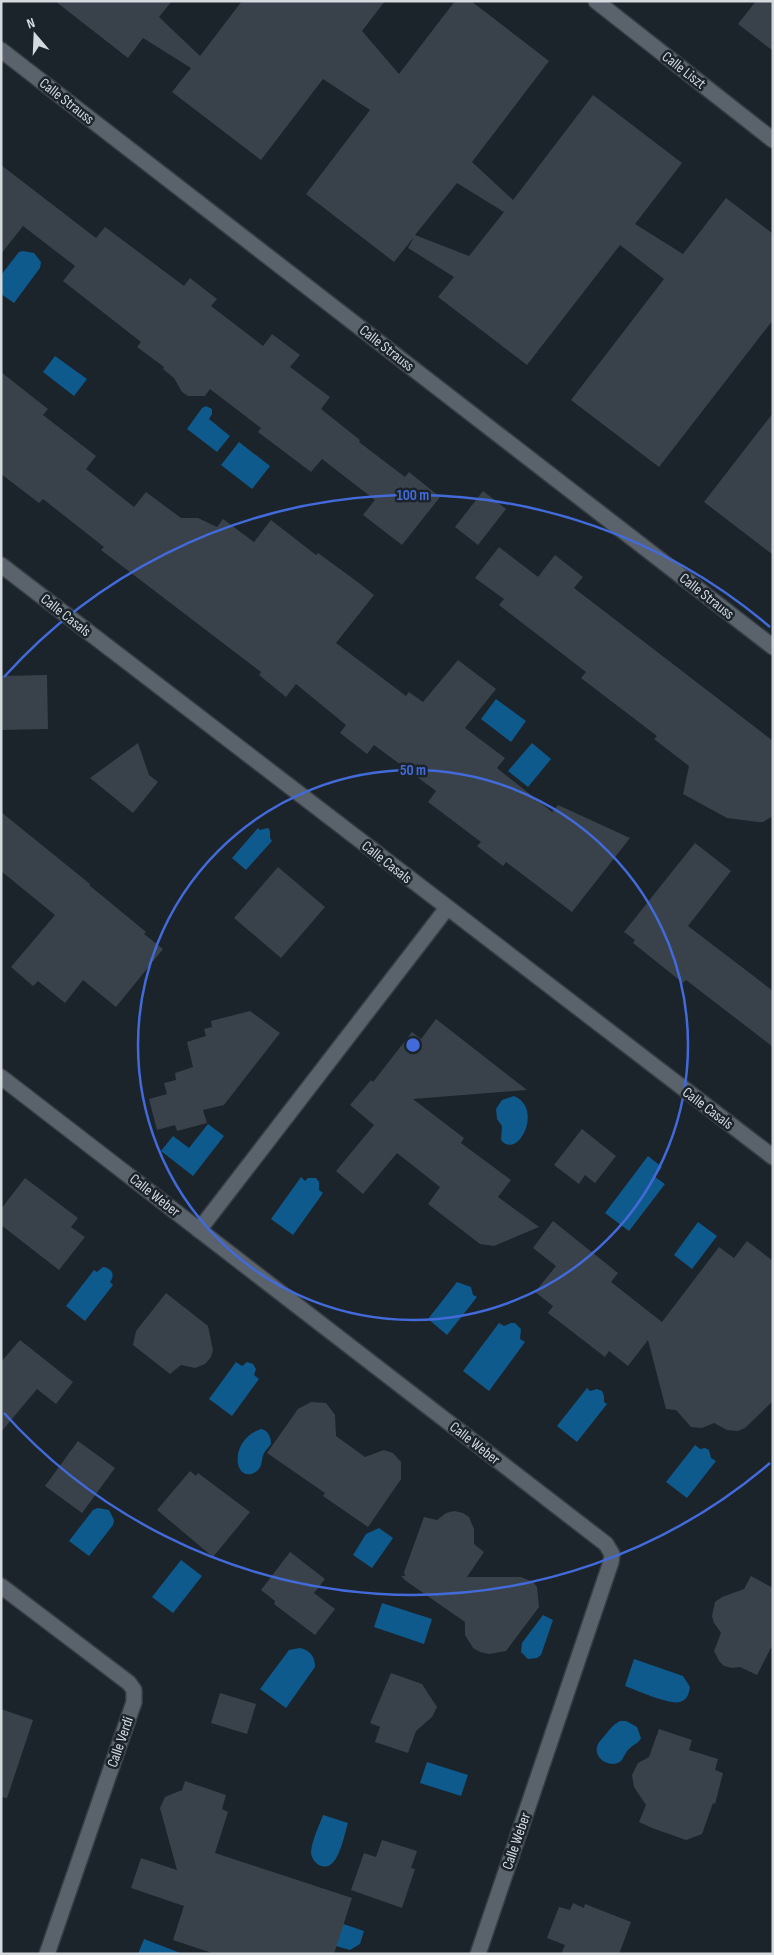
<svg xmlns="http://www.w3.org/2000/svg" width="774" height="1955" viewBox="0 0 774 1955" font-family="'Sofia Sans Condensed',sans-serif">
  <rect width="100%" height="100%" fill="#1b232b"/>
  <!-- water -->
  <g fill="#0f5a8d">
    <polygon points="23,251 34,253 41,262 40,268 14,303 1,294 1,275 19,252"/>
    <polygon points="55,356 87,379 74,396 43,372"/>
    <polygon points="206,406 212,409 212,414 209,419 230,436 217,452 187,429 202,408"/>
    <polygon points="239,442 270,466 252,489 221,465"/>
    <polygon points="496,699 526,721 511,742 481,719"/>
    <polygon points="532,743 551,759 528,787 508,771"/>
    <polygon points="258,828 260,830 268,828 270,831 270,838 272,841 246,870 232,858"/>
    <path d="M 514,1096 C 544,1108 518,1161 501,1140 L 502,1126 L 497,1119 L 496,1109 L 502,1100 Z"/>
    <polygon points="208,1124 224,1136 193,1176 161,1151 173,1136 189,1148"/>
    <polygon points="648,1156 662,1167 655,1177 665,1184 629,1231 605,1213"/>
    <polygon points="301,1177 305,1181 308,1178 316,1178 319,1182 319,1190 323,1193 293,1235 271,1219"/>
    <polygon points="698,1222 717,1236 692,1269 674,1255"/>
    <path d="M 103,1267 C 111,1268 116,1274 110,1282 L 113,1285 L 85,1321 L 66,1306 L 94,1270 L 97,1272 Z"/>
    <polygon points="457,1282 471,1287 473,1295 477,1297 447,1335 428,1319"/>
    <polygon points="499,1323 504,1326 511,1323 515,1323 521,1329 520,1339 525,1342 489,1391 463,1371"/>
    <polygon points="236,1362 242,1366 247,1362 253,1364 256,1369 254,1375 259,1379 232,1416 209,1399"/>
    <polygon points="587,1388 590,1391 597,1389 602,1391 604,1396 604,1402 607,1404 577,1442 557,1426"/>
    <path d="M 261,1429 C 268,1430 271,1437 271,1444 C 269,1447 266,1450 264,1453 C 261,1459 263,1466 257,1471 C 234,1487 227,1440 261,1429 Z"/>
    <polygon points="695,1445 700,1449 705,1448 709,1450 711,1458 716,1461 687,1498 666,1482"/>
    <polygon points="98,1508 109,1510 114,1520 113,1525 89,1556 69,1541 93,1510"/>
    <polygon points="379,1528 393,1538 372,1568 353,1555 366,1534"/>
    <polygon points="181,1560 202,1576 173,1613 152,1597"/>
    <polygon points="382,1603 432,1619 424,1644 374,1627"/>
    <polygon points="543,1615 553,1620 541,1655 537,1658 528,1659 521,1652 522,1643"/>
    <path d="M 300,1648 C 310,1650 315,1657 315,1667 L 286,1708 L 260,1689 L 289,1650 Z"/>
    <path d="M 634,1659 L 683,1676 L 690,1687 C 689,1694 687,1700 680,1702 C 669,1705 636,1690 625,1686 Z"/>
    <path d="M 620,1721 L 626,1721 L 637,1727 L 641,1738 C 638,1744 634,1744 630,1748 C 626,1751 624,1757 621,1761 C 611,1769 594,1759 597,1747 C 598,1742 603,1738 606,1734 C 611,1728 614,1724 620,1721 Z"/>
    <polygon points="427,1762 468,1775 461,1796 420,1783"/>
    <path d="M 323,1815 L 348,1823 C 344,1835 338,1875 319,1865 C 315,1863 311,1857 311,1852 C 312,1840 319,1826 323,1815 Z"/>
    <polygon points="323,1917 364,1931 360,1944 350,1950 329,1944"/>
    <polygon points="144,1939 183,1954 138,1954"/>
  </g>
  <!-- building -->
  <g fill="#39424a" fill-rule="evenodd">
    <path d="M 55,1 L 172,1 L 159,17 L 200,56 L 242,1 L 385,1 L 362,31 L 399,74 L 455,1 L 471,1 L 549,61 L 472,162 L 513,200 L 593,95 L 682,163 L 635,224 L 683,254 L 726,198 L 773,234 L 773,320 L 659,467 L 571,400 L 664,279 L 620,245 L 527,365 L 438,297 L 454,277 L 408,248 L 414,237 L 394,262 L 306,194 L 370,110 L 323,79 L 261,160 L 172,92 L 191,68 L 143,38 L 128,58 ZM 457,183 L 504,212 L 469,256 L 415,235 Z"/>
    <polygon points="756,1 773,1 773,51 738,24"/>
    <polygon points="1,165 96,238 105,227 184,286 190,278 217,299 211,306 263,346 272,334 300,355 290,367 330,397 321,409 360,440 359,442 405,477 409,472 440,497 402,545 363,515 375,500 322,459 311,472 258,432 261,428 210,389 205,396 188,396 182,392 174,378 163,369 164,367 137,347 141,342 63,281 75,266 23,226 1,254"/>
    <polygon points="1,372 48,409 43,415 96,456 86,469 134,507 146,492 181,518 198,518 217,527 223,519 254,542 271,520 316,555 318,553 359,583 374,595 336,643 406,696 409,692 423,702 458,660 496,689 465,728 505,758 497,768 552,812 558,805 630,838 572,912 506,862 503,866 477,846 481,842 428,802 436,791 374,745 367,754 340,733 346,725 296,684 286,697 259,675 261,672 101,550 104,547 43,499 39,503 1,474"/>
    <polygon points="773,413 773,555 704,502"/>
    <polygon points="483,491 506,509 478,545 455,527"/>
    <polygon points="499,547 538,577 555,555 583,577 574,588 773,741 773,816 763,822 758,822 727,818 683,794 689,766 654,739 657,736 581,678 586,672 499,605 504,599 475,578"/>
    <polygon points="47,675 48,729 1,730 1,676"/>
    <polygon points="138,743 149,775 158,782 133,813 90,778"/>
    <polygon points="1,812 90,884 89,885 146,932 144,934 163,949 116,1007 83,980 65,1003 38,981 33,986 11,967 55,915 1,871"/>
    <polygon points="695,843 731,871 688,926 773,991 773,1047 686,980 683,983 633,943 635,940 624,932"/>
    <polygon points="278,867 325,907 281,958 234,918"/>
    <polygon points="250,1011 280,1033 224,1105 203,1110 207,1123 177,1131 175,1125 157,1130 149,1099 167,1094 164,1083 176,1080 175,1073 193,1067 187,1042 206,1036 204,1029 212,1027 211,1021"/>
    <polygon points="436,1019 527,1090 413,1099 464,1138 461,1143 511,1180 498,1197 539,1227 494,1246 480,1244 428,1204 440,1187 397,1153 363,1194 336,1171 374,1125 350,1105 371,1080 373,1082 412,1032 421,1039"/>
    <polygon points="582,1129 616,1156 595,1183 585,1175 579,1184 554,1165"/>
    <polygon points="25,1178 78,1218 71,1227 85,1237 59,1270 1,1225 1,1209"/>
    <polygon points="553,1221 618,1273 611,1282 662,1322 719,1247 734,1258 747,1241 773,1261 773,1401 745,1428 738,1431 727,1430 714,1423 702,1428 691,1427 676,1410 666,1409 648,1340 628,1366 609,1351 605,1357 548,1313 553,1306 535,1292 556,1266 533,1248"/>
    <polygon points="166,1293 208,1326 213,1350 211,1357 205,1364 195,1368 181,1365 170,1374 133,1345 136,1331"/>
    <polygon points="20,1340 73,1382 56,1404 37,1389 1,1432 1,1362"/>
    <polygon points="311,1402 326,1403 335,1415 336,1436 365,1457 384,1450 393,1453 401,1462 401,1479 368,1527 323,1496 325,1493 267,1453 298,1409"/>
    <polygon points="78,1441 115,1468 82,1513 45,1486"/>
    <polygon points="190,1471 196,1476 198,1473 250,1512 213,1557 157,1510"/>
    <polygon points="454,1511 463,1513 469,1517 474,1529 474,1544 484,1552 467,1577 521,1577 533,1582 537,1587 539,1607 506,1651 489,1654 480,1652 473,1648 465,1635 465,1622 406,1581 401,1576 405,1576 404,1572 424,1517 437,1520 446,1513"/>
    <polygon points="290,1552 325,1579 314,1593 335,1609 315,1635 274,1604 275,1601 261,1590"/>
    <polygon points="751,1576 773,1588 773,1644 757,1675 740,1667 732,1668 724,1666 719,1661 714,1651 721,1633 714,1623 712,1616 715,1602 722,1597 744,1589"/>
    <polygon points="391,1673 422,1684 437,1707 432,1717 416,1731 408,1753 375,1742 380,1727 370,1723"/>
    <polygon points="220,1693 256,1704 247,1734 211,1723"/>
    <polygon points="1,1709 33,1720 7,1798 1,1797"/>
    <polygon points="659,1729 692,1740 689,1750 718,1759 715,1770 723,1773 715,1804 713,1803 702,1834 686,1840 652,1828 639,1822 646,1805 634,1787 632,1775 638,1763 649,1757"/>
    <polygon points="185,1781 226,1795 222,1809 228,1812 215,1853 352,1898 334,1954 215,1954 173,1940 184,1906 131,1888 141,1858 177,1870 160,1808 165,1797 182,1790"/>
    <polygon points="382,1840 417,1851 411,1868 415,1869 402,1908 351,1890 364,1853 376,1857"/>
    <polygon points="573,1903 584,1908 585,1904 631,1922 619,1954 561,1954 565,1945 547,1938 559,1907 570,1910"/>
  </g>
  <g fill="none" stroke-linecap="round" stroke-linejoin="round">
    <!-- minor casing -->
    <g stroke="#383d44" stroke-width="18">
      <g id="minor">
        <polyline points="596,1 773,140"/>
        <polyline points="1,50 773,647"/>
        <polyline points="1,565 773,1157"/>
        <polyline points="1,1077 606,1544 612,1554 611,1562 478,1954"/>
        <polyline points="199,1230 447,908"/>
        <polyline points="1,1586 129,1683 134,1690 134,1702 47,1954"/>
      </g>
    </g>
    <!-- minor -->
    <use href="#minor" stroke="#5a636c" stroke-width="15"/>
  </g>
  <!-- distance rings -->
  <g fill="none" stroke="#426ad9" stroke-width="2.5">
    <circle cx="413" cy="1045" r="275"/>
    <path d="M770 1463A550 550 0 0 1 4 1413M4 677A550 550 0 0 1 770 627"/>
  </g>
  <g text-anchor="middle" stroke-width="5" stroke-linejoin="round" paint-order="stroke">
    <!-- street labels -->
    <g font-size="15" fill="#d5dadf" stroke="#1b232b">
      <text transform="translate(684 70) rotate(38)" y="5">Calle Liszt</text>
      <text transform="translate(67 101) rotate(38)" y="5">Calle Strauss</text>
      <text transform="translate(387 348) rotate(38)" y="5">Calle Strauss</text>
      <text transform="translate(707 596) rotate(38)" y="5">Calle Strauss</text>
      <text transform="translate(66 615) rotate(38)" y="5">Calle Casals</text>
      <text transform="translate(387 862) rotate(38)" y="5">Calle Casals</text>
      <text transform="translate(708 1108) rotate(37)" y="5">Calle Casals</text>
      <text transform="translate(155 1195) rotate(38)" y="5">Calle Weber</text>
      <text transform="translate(475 1443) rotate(38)" y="5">Calle Weber</text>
      <text transform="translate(120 1742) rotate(-71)" y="5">Calle Verdi</text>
      <text transform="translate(516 1841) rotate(-71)" y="5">Calle Weber</text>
    </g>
  </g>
  <circle cx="413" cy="1045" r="8" fill="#426ad9" stroke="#1b232b" stroke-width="2.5"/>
  <g font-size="15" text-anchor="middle" font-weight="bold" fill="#426ad9" stroke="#1b232b" stroke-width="5" stroke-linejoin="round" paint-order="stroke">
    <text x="413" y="500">100 m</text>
    <text x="413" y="775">50 m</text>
  </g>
  <!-- border -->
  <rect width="774" height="1955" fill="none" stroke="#d5dadf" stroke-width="5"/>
  <!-- north arrow -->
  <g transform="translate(35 35) rotate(341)" stroke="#1b232b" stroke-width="4" paint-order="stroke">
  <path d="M0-4L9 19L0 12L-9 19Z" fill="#d5dadf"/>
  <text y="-8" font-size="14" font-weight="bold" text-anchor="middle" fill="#d5dadf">N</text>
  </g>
</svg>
